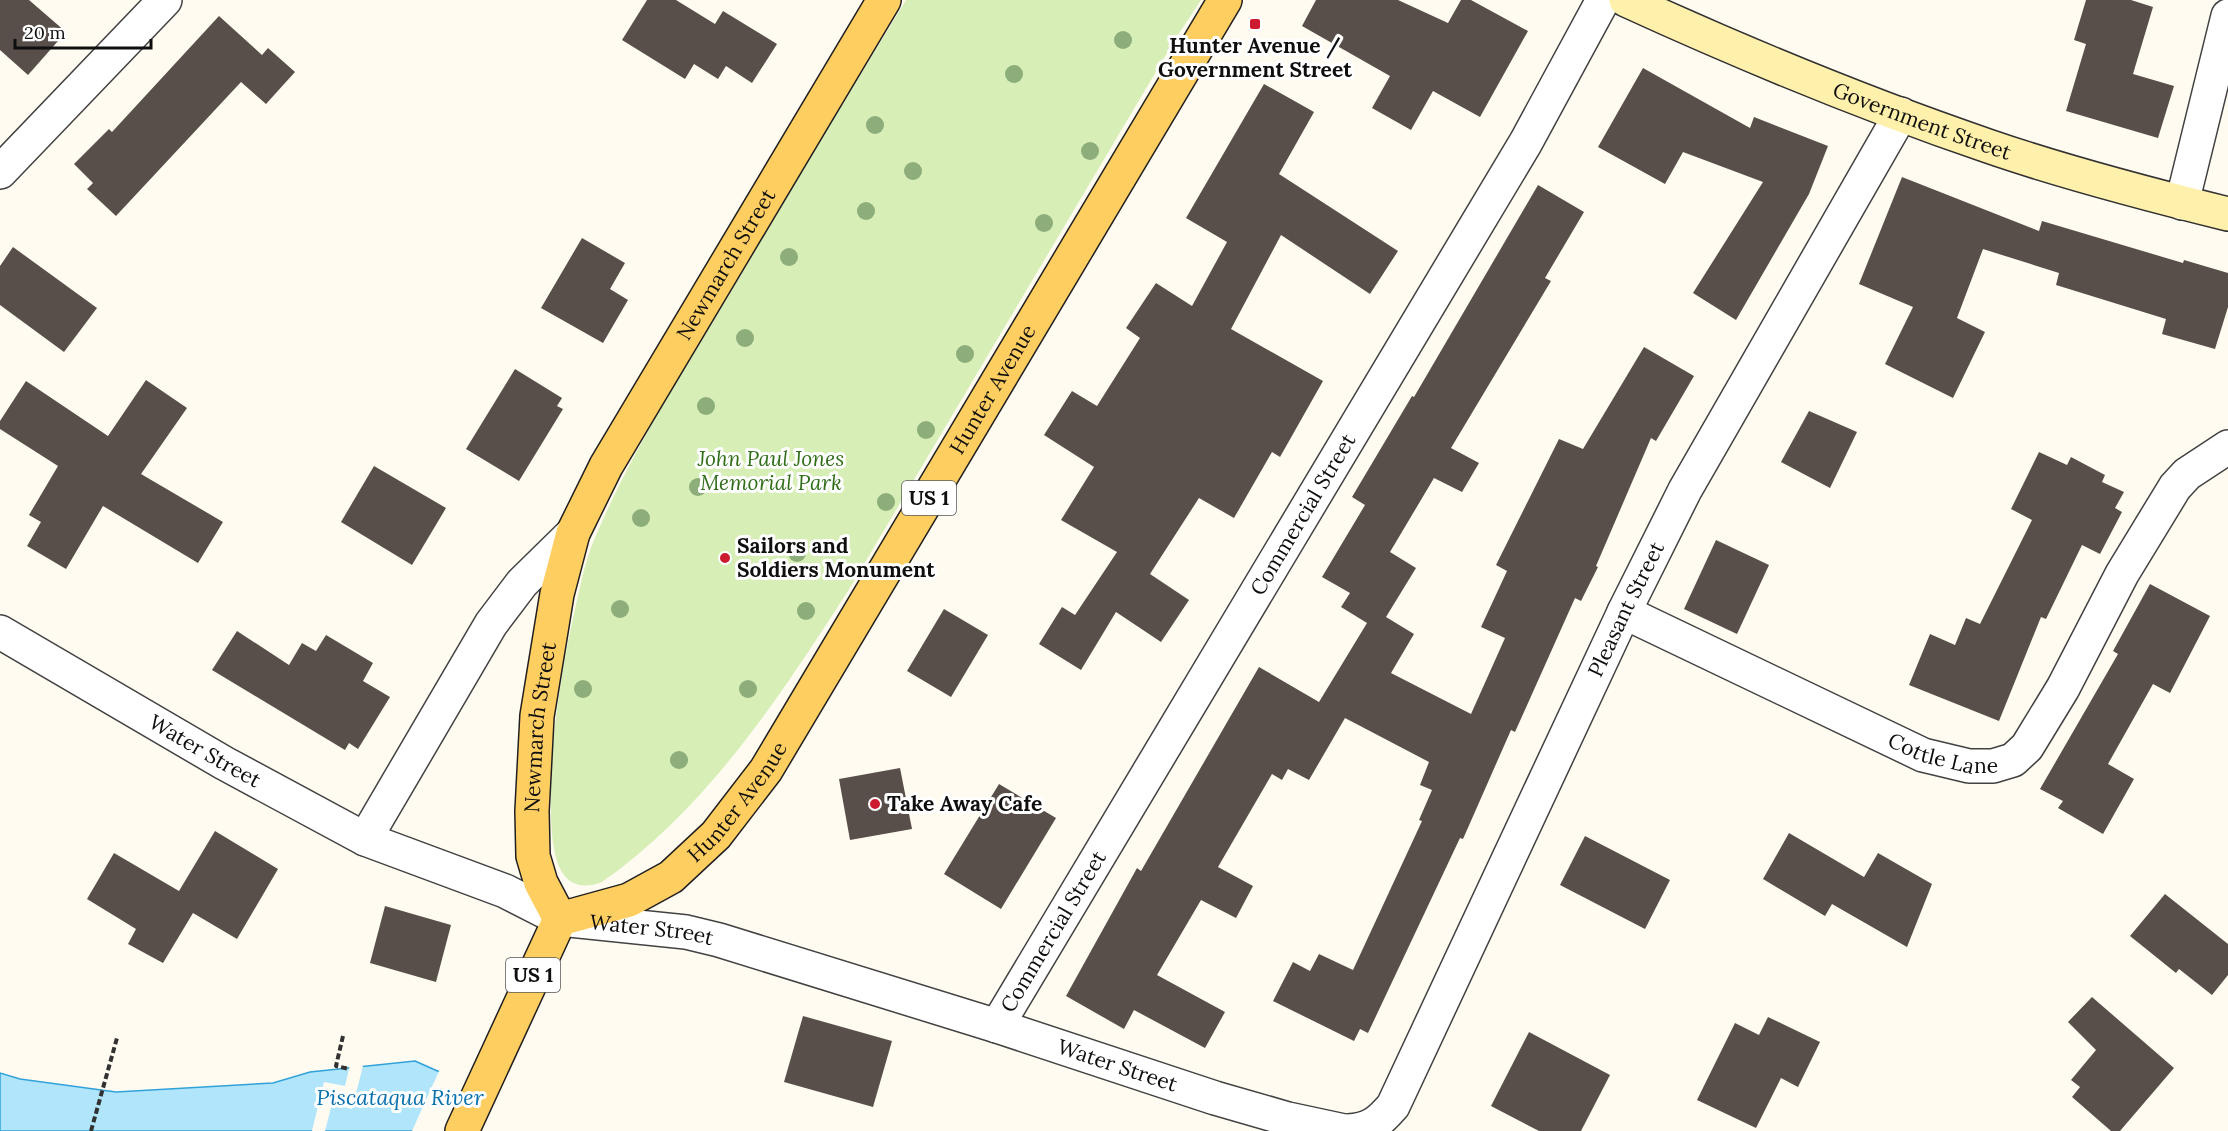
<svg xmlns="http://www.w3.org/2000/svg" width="2228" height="1131" viewBox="0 0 2228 1131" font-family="Lora,serif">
  <rect width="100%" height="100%" fill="#fffbf1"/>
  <!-- green -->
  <path fill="#d7eeb7" d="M 906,0 L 1201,0 L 1176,38 L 848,591 C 780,696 707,809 602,882 C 576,892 561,880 555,854 C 550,832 551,810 551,788 C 552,731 561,674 573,618 C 579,592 584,564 594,540 C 629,456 679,378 726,300 C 785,200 845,100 906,0 Z"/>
  <!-- water -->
  <polygon fill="#b1e5fb" stroke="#31a2d9" stroke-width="1.5" points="415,1061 496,1097 494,1131 0,1131 0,1073 20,1079 116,1092 273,1083 310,1072"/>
  <!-- pier -->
  <g fill="#fffbf1">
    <polygon points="355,1064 363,1066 352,1109 332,1104 325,1131 312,1131 324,1082 345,1086 350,1065"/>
    <polygon points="440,1069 498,1095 497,1131 412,1131"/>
  </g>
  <!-- building -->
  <g fill="#594f4a">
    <polygon points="0,0 29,0 66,32 28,75 0,50"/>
    <polygon points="647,0 676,0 715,24 723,11 777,44 752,83 726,66 718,79 694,64 685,79 622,40"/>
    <polygon points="1316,0 1398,0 1448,23 1461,0 1471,0 1528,31 1480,117 1433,91 1411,130 1372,108 1390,76 1302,26"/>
    <polygon points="2086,0 2131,0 2153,7 2133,74 2174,86 2158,138 2066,111 2086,44 2074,40"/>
    <polygon points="219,16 262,55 268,48 295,72 266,104 241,82 116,216 87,189 93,183 74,164 109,129 112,132"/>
    <polygon points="1643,68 1750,128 1754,117 1828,146 1809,194 1736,320 1693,293 1763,182 1683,152 1665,184 1598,147"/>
    <polygon points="1264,84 1314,112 1279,174 1398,251 1370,294 1281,235 1231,329 1323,381 1280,457 1272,452 1234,518 1199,498 1150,574 1189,600 1161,642 1116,612 1081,670 1039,644 1062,607 1075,615 1117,552 1061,520 1094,467 1044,435 1072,391 1097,406 1140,338 1126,328 1156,283 1192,306 1227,242 1186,218"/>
    <polygon points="1902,177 2039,231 2042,221 2183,263 2184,260 2228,273 2228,307 2215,349 2162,334 2166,319 2056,285 2059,273 1983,249 1957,318 1985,332 1953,398 1885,364 1913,307 1859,284"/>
    <polygon points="1538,185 1584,212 1545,278 1551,281 1451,448 1479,463 1462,492 1434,478 1390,552 1416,568 1386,617 1414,634 1391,673 1471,714 1505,638 1481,627 1507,571 1496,565 1559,439 1583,449 1644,347 1694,376 1656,441 1651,438 1596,566 1598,567 1581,601 1575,598 1515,732 1511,730 1463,839 1460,838 1368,1033 1360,1029 1354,1041 1273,1001 1293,962 1310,971 1319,954 1353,970 1422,821 1419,820 1432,790 1420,785 1429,762 1345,718 1309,780 1288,769 1282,780 1272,774 1218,867 1253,886 1236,918 1201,900 1157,975 1225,1012 1205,1048 1134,1010 1124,1029 1066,996 1137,868 1141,871 1259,667 1319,702 1367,623 1341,607 1350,593 1322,577 1365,505 1352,497 1412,396 1414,397"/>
    <polygon points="582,238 625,263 610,289 628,300 603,343 541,308"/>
    <polygon points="13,247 97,308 64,352 0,305 0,266"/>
    <polygon points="515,369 562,398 557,406 563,409 519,481 466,449"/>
    <polygon points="146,380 187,408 141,474 223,522 198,563 103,506 66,569 27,546 41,522 29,515 58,466 0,429 0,421 26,381 108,436"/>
    <polygon points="1809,411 1857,432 1830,488 1781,462"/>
    <polygon points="2039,452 2067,465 2071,457 2105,475 2102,482 2124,492 2115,508 2122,512 2100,554 2082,545 2046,619 2041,617 1999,721 1909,685 1930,634 1955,645 1966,618 1980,624 2032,520 2011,509"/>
    <polygon points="374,466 446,508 412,565 341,522"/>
    <polygon points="1716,540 1769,565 1737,634 1684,609"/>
    <polygon points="2150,584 2210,616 2170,693 2153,684 2108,764 2134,779 2103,834 2058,808 2063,801 2040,789 2118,654 2113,651"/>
    <polygon points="944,609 988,635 951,697 907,671"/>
    <polygon points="237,631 289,665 302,643 316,651 326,635 373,663 363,681 390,697 358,749 349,743 345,750 212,670"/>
    <polygon points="900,768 912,829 850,840 839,779"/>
    <polygon points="999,784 1056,818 1001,909 944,874"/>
    <polygon points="215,831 278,869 237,939 193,913 163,963 128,944 136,929 87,899 114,853 179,891"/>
    <polygon points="1789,833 1864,877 1878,853 1932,884 1907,947 1832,904 1825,916 1763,879"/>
    <polygon points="1585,836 1670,880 1645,929 1560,885"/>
    <polygon points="2165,894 2228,944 2228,975 2212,995 2179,969 2176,973 2130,936"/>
    <polygon points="385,906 451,925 436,982 370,963"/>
    <polygon points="2092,997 2174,1068 2120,1131 2111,1131 2072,1097 2080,1087 2071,1080 2096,1050 2068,1022"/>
    <polygon points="803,1016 892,1041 873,1107 784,1082"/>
    <polygon points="1768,1017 1820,1042 1798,1087 1781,1078 1756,1128 1697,1100 1735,1023 1759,1035"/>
    <polygon points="1529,1032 1610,1075 1581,1131 1539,1131 1491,1106"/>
  </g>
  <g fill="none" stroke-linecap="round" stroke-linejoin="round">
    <!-- street casing -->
    <g stroke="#424242" stroke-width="36">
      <g id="street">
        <polyline points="0,172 165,0"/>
        <polyline points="2182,203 2228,16"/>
        <path id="s1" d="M 1624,612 L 1923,755 L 1969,766 L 1993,766 L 2013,760 L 2027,747 L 2063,688 L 2122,574 L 2175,487 L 2187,474 L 2228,447"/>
        <path id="s2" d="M 0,632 L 224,763 L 365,839 L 505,891 L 560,919 L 686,932 L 719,940 L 997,1026 L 1215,1098 L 1288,1119 L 1344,1131"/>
        <polyline points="365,839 491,624 522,583 573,533"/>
        <path id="s3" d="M 997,1026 L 1526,142 L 1603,0"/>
        <path id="s4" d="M 1348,1131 C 1370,1130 1379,1122 1393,1106 L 1624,612 L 1685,490 L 1901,114"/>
      </g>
    </g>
    <!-- secondary casing -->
    <g stroke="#313131" stroke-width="36">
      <g id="secondary">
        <path id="s5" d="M 1626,0 C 1744,54 1865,104 1988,146 C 2066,173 2147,194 2228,214"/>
      </g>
    </g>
    <!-- primary casing -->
    <g stroke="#202020" stroke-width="36">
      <g id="primary">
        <path id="s6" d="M 560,919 L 629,900 L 671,877 L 716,835 L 766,770 L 1225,0"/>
        <path id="s7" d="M 560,919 L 541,883 L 533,856 L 532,811 L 537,716 L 557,594 L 573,533 L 606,466 L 884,0"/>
        <polyline points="462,1131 560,919"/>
      </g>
    </g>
    <!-- path -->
    <g stroke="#313131" stroke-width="4" stroke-dasharray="6 3" stroke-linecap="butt">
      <polyline points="343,1036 336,1066 349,1069"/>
      <polyline points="91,1131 117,1038"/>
    </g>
    <!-- street -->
    <use href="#street" stroke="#fff" stroke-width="33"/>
    <!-- secondary -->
    <use href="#secondary" stroke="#fff0ac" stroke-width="33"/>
    <!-- primary -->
    <use href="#primary" stroke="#ffce61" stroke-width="33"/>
  </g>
  <!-- trees -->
  <g fill="#8dad7a">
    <circle cx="1123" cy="40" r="9"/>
    <circle cx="1014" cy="74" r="9"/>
    <circle cx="875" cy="125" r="9"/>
    <circle cx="1090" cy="151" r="9"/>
    <circle cx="913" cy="171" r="9"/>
    <circle cx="866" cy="211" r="9"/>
    <circle cx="1044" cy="223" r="9"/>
    <circle cx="789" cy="257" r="9"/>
    <circle cx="745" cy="338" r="9"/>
    <circle cx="965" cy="354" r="9"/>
    <circle cx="706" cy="406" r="9"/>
    <circle cx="926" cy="430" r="9"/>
    <circle cx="698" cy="487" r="9"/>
    <circle cx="886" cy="502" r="9"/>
    <circle cx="641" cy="518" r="9"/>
    <circle cx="797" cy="553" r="9"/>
    <circle cx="620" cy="609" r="9"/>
    <circle cx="806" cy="611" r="9"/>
    <circle cx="583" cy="689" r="9"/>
    <circle cx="748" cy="689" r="9"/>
    <circle cx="679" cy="760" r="9"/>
  </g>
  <!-- markers -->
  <g fill="#cc1a2f" stroke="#fff" stroke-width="2">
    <rect x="1249" y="18" width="12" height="12" rx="3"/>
    <circle cx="725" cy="558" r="6"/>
    <circle cx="875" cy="804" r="6"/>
  </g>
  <g text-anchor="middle" stroke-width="6" stroke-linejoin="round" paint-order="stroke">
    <!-- shield labels -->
    <g fill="#fff" stroke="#575757" stroke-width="1.5">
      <rect x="902" y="481" width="54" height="34" rx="4.5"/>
      <rect x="506" y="958" width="54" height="34" rx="4.5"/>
    </g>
    <g font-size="20" font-weight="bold" fill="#0f0f0f">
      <text x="929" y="505">US 1</text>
      <text x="533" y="982">US 1</text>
    </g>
    <!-- poi labels -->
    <g font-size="21" font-weight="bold" fill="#0f0f0f" stroke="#fff" text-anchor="start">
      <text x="1255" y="53" text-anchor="middle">Hunter Avenue /<tspan x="1255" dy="24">Government Street</tspan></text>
      <text x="737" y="553">Sailors and<tspan x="737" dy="24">Soldiers Monument</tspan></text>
      <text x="887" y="811">Take Away Cafe</text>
    </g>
    <!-- street labels -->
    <g font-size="21" fill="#0f0f0f" stroke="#fff">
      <text dy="7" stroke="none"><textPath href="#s5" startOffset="320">Government Street</textPath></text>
      <text dy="7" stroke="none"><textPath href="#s7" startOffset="705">Newmarch Street</textPath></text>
      <text dy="7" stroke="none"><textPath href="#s6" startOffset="706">Hunter Avenue</textPath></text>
      <text dy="7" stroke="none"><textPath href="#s3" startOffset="596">Commercial Street</textPath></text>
      <text dy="7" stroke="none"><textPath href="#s4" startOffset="602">Pleasant Street</textPath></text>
      <text dy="7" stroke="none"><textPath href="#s7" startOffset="198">Newmarch Street</textPath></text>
      <text dy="7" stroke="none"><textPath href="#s1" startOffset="351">Cottle Lane</textPath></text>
      <text dy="7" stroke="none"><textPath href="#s2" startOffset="237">Water Street</textPath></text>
      <text dy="7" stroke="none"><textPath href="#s6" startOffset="220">Hunter Avenue</textPath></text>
      <text dy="7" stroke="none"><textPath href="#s2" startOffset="723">Water Street</textPath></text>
      <text dy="7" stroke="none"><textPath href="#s3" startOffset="110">Commercial Street</textPath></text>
      <text dy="7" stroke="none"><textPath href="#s2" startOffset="1209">Water Street</textPath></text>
    </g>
    <!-- park labels -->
    <g font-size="21" font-style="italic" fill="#306e19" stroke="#fff">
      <text x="771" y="466">John Paul Jones<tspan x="771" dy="24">Memorial Park</tspan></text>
    </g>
    <!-- water labels -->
    <g font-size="22" font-style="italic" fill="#0c72ad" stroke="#fff">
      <text x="400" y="1105">Piscataqua River</text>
    </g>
  </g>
  <!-- scale -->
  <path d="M15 39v9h136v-9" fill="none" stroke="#0f0f0f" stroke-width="3"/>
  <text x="24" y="39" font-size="18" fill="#0f0f0f" stroke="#ffffff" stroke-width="4.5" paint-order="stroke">20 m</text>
</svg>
